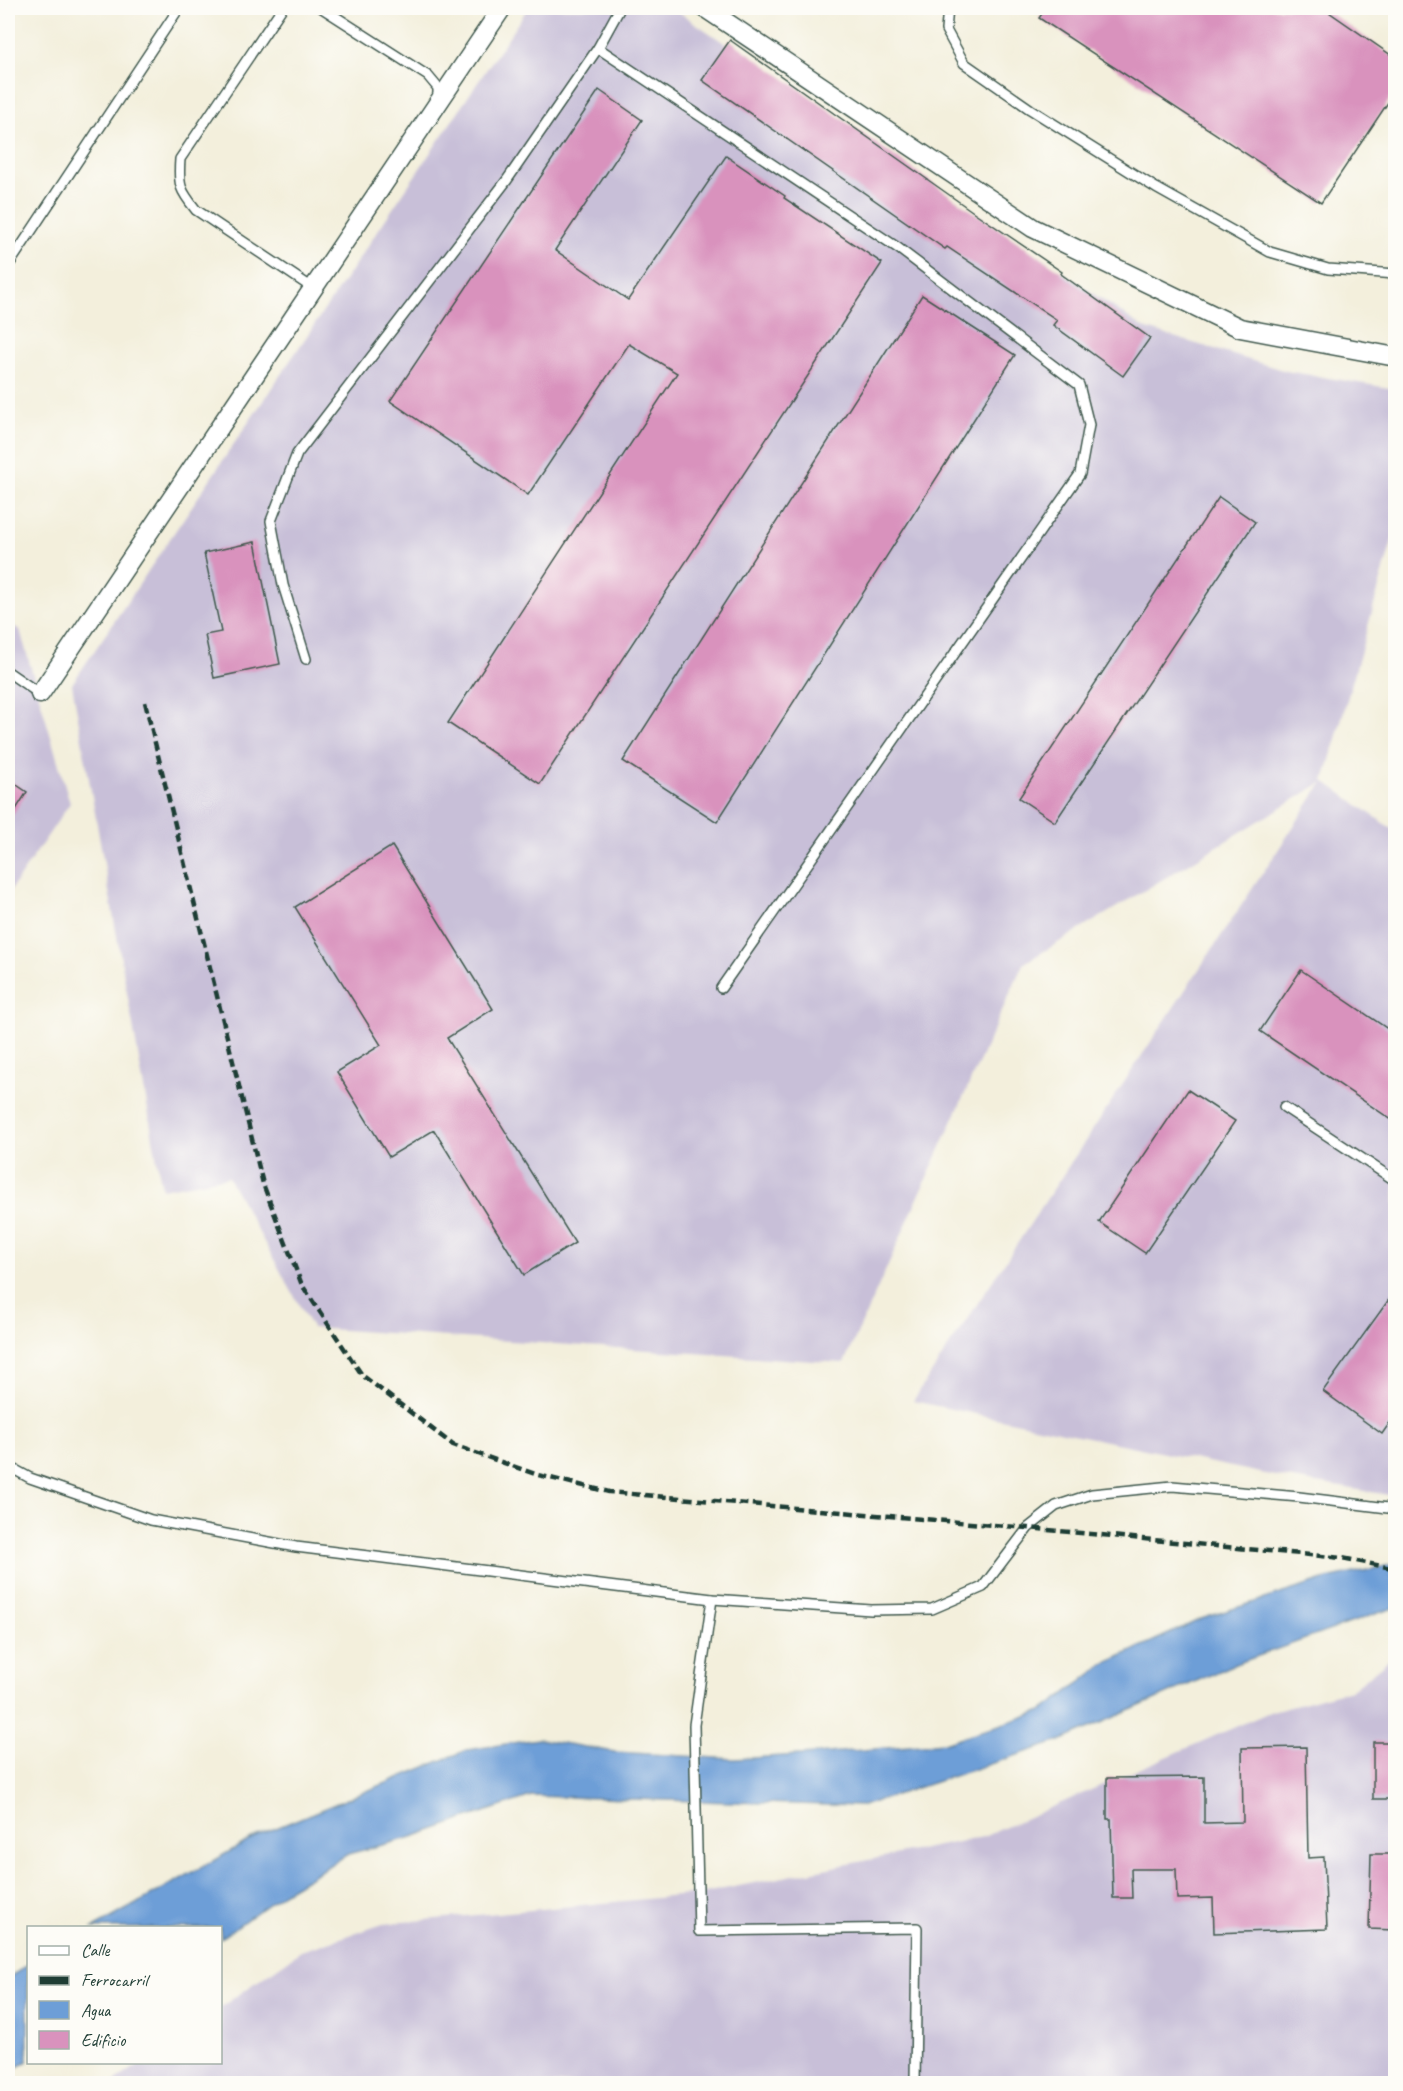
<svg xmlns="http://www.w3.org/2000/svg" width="1403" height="2091" viewBox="0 0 1403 2091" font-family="Caveat,sans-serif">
  <rect width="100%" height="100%" fill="#fdfcf7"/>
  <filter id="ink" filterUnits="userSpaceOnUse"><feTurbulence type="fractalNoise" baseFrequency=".0167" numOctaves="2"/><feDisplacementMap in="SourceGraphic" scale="12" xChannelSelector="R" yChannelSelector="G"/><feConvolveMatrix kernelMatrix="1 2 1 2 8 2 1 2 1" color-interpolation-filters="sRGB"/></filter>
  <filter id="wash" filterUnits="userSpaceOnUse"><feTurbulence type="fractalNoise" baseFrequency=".008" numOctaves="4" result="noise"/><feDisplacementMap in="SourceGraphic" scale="24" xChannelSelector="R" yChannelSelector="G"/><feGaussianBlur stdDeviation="1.35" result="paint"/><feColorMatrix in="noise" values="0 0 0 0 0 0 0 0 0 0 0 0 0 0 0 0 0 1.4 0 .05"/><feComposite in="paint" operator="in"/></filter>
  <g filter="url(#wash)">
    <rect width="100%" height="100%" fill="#f3efdc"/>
    <!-- industrial -->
    <g fill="#c8bfd8">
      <polygon points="528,8 673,8 1144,328 1286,371 1395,389 1395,531 1324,781 1395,831 1395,1496 1275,1476 913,1401 1323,782 1023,964 844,1363 312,1328 228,1177 162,1189 72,684"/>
      <polygon points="8,623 20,630 70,803 8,894"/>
      <polygon points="1395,1655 1395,2083 111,2084 141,2063 220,2062 221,2007 301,1951 383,1924 699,1894 983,1837 1272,1711 1351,1690"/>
    </g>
    <!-- water -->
    <g fill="#6d9ed7" stroke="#466e86" stroke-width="1.5">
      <polygon points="1395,1564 1395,1608 1378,1613 1233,1665 1060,1741 862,1806 531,1796 409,1838 348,1854 283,1893 221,1938 220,1928 93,1928 259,1835 467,1750 538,1739 615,1752 734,1759 816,1754 944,1743 1042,1711 1106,1663 1201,1619 1327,1579"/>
      <polygon points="28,1965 28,2061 8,2072 8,1978"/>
    </g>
    <g id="blocks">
      <!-- building -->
      <g fill="#d992bd">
        <polygon points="1046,8 1323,8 1395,58 1395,92 1321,203 1039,18"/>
        <polygon points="730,40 972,211 1062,272 1061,274 1150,338 1123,376 1053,325 1057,320 947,247 945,249 702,80"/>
        <polygon points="599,90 642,120 555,250 628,300 726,156 785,196 784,198 882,263 540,784 448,723 677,373 629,344 528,495 390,401"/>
        <polygon points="922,295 1015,355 717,822 623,761"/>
        <polygon points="1219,497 1255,522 1055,822 1019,798"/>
        <polygon points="255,542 280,664 214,678 205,635 221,632 204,553"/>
        <polygon points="8,779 27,792 8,822"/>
        <polygon points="392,846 493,1009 447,1038 575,1243 524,1275 434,1130 389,1157 337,1072 381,1045 295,907"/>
        <polygon points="1301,970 1395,1034 1395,1122 1260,1031"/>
        <polygon points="1188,1090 1235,1121 1145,1253 1099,1222"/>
        <polygon points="1395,1291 1395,1415 1382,1434 1323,1391"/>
        <rect x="1373" y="1742" width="22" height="57"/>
        <polygon points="1306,1747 1308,1858 1324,1857 1327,1929 1214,1933 1213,1898 1177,1899 1176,1869 1131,1869 1132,1898 1113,1898 1111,1819 1107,1819 1107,1778 1204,1777 1204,1823 1243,1822 1242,1748"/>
        <polygon points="1371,1854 1395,1854 1395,1930 1369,1929"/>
      </g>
    </g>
  </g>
  <g filter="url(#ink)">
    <use href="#blocks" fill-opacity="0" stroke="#3f584d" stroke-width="1.5"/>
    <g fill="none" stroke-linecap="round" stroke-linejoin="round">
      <!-- service casing -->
      <g stroke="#3f584d" stroke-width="12">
        <g id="service">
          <path d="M 282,8 L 180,159 C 178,186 180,190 196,210 L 314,289"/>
          <polyline points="322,8 428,76 438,88 438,98"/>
          <polyline points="948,8 946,30 964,63 1030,109 1156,188 1270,252 1328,269 1396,274"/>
          <polyline points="598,48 898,248 1079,385 1089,425 1080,474 721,988"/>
          <polyline points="8,266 179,8"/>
          <polyline points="306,659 283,585 271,521 297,454 507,180 598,48 620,8"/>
          <polyline points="8,672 40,694"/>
          <polyline points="1284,1107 1396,1181"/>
          <polyline points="8,1466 30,1478 151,1520 296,1547 712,1599 694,1725 699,1931 917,1928 915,2084"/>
          <polyline points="712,1599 871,1610 932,1609 983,1587 1028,1528 1056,1506 1092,1494 1172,1486 1299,1497 1396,1509"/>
        </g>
      </g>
      <!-- minor casing -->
      <g stroke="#3f584d" stroke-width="21">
        <g id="minor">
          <polyline points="705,8 1033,228 1240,328 1396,357"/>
          <polyline points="40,694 502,8"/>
        </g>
      </g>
      <!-- service -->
      <use href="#service" stroke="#fff" stroke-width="9"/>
      <!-- minor -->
      <use href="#minor" stroke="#fff" stroke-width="18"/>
      <!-- rail -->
      <polyline stroke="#1f3d34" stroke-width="4.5" stroke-dasharray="9 4.5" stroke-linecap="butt" points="145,702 263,1184 302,1285 362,1375 453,1445 538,1475 609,1492 1028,1528 1342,1558 1396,1569"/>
    </g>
  </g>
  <!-- margin -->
  <rect width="1403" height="2091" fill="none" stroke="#fdfcf7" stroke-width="30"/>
  <!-- legend -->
  <rect x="27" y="1926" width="195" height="138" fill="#fdfcf7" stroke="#a4b0a9" stroke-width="1.5"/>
  <rect x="39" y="1946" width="30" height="9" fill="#ffffff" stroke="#a4b0a9" stroke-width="1.5"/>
  <text x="81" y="1956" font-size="18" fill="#1f3d34">Calle</text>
  <rect x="39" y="1976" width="30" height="9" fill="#1f3d34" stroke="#a4b0a9" stroke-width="1.5"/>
  <text x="81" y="1986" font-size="18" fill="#1f3d34">Ferrocarril</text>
  <rect x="39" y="2001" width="30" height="18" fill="#6d9ed7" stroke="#a4b0a9" stroke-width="1.5"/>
  <text x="81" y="2016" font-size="18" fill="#1f3d34">Agua</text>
  <rect x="39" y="2031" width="30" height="18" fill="#d992bd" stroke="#a4b0a9" stroke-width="1.5"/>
  <text x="81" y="2046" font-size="18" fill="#1f3d34">Edificio</text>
</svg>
